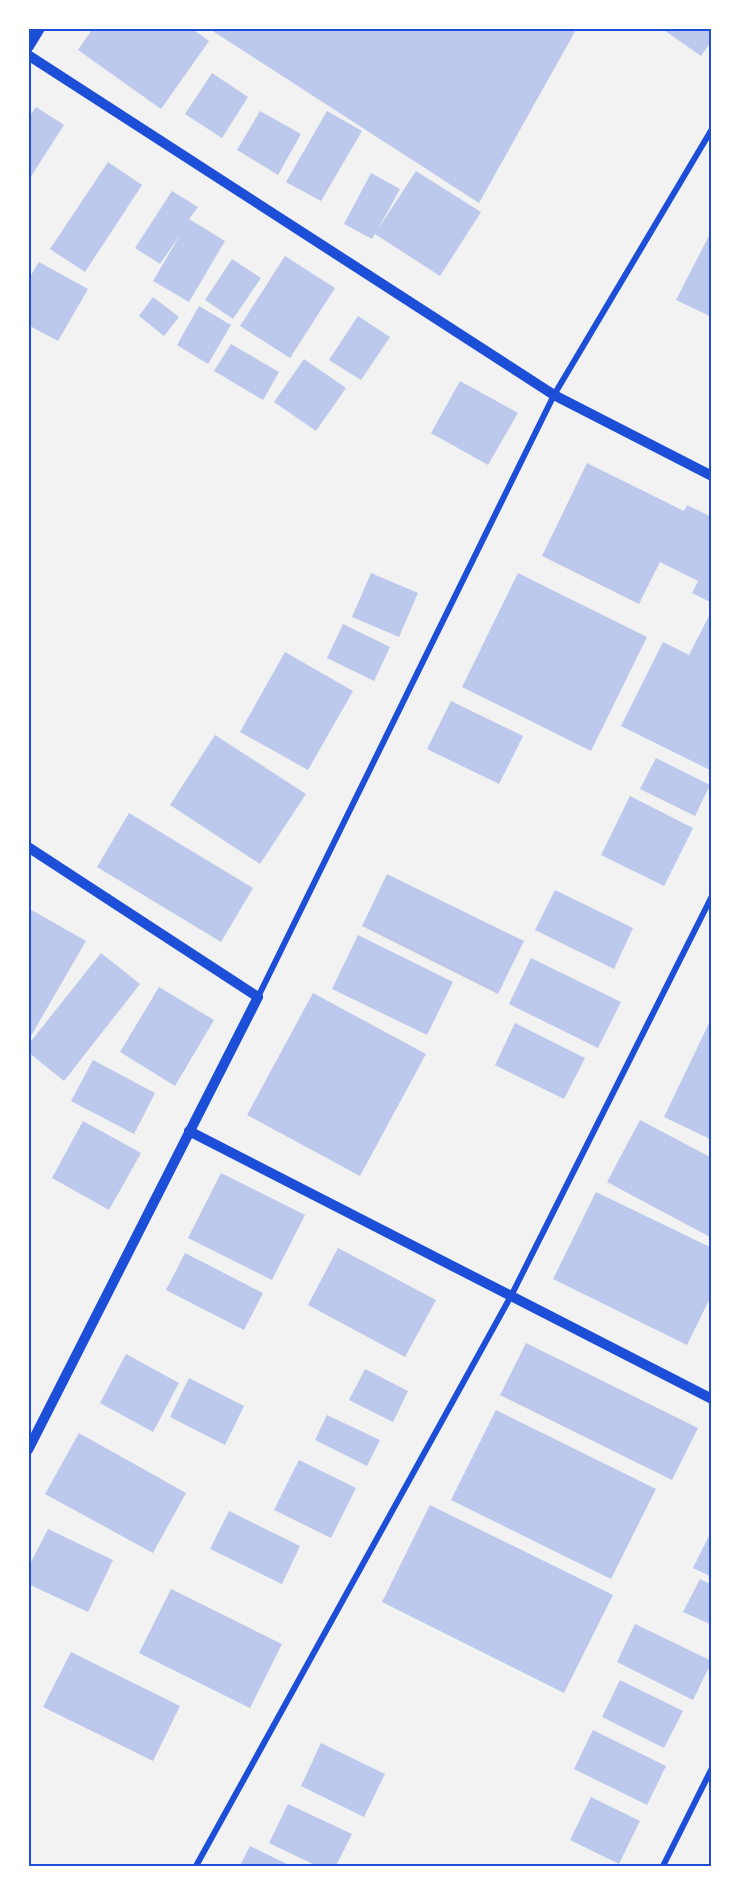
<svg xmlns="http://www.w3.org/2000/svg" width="740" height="1895" viewBox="0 0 740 1895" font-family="'Noto Serif',serif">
  <rect width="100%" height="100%" fill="#f2f2f2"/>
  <!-- building -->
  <g fill="#bdc9ec">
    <polygon points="93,28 191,28 209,41 161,109 78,50"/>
    <polygon points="208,28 577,28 479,203"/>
    <polygon points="661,28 712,28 712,40 701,56"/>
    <polygon points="212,73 248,97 222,138 185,114"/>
    <polygon points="36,107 64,125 28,181 28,118"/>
    <polygon points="260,111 301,134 278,175 237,150"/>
    <polygon points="327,111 362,131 321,201 286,182"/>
    <polygon points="108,162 142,185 85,272 50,249"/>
    <polygon points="416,171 481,212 440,276 375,234 372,239 344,224 371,173 400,189 378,229"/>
    <polygon points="172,191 198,207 189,219 225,241 189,302 153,281 180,235 160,264 135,248"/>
    <polygon points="712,230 712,317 676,300"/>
    <polygon points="285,256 335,288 290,358 240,326"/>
    <polygon points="232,259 261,278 233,319 205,300"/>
    <polygon points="39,262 88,289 58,341 28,325 28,280"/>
    <polygon points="153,297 179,317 164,336 139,316"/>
    <polygon points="199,306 231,325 208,364 177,345"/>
    <polygon points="358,316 390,337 361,380 329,360"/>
    <polygon points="231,344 279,372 263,400 214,371"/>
    <polygon points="304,359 346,388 316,431 274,402"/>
    <polygon points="460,381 518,413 488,465 431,433"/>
    <polygon points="587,463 684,511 687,505 712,517 712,603 692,593 698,581 660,562 639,604 542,556"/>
    <polygon points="371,573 418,593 399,637 352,617"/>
    <polygon points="518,573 647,637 591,751 462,687"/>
    <polygon points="709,616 712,617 712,771 621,726 663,642 689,655"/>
    <polygon points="343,624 390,647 374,681 327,658"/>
    <polygon points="285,652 353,691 308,770 240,732"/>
    <polygon points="451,701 523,736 499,784 427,749"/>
    <polygon points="215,735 306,794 260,864 170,805"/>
    <polygon points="656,758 710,785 695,816 640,789"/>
    <polygon points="630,796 693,828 664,886 601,855"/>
    <polygon points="129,813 253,888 221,942 97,867"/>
    <polygon points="387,874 524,941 498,994 362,926"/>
    <polygon points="555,890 633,928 614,969 535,930"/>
    <polygon points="28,908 86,941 28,1041"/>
    <polygon points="358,935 453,982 427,1035 332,989"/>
    <polygon points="101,953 140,984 64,1081 28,1052 28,1045"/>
    <polygon points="531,958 621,1002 598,1048 509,1004"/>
    <polygon points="159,987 214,1020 175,1086 120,1052"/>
    <polygon points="313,993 426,1054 360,1176 247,1115"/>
    <polygon points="712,1017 712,1140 664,1117"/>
    <polygon points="515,1023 585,1058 564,1099 495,1065"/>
    <polygon points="93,1060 155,1093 134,1134 71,1101"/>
    <polygon points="640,1120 712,1158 712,1238 607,1182"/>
    <polygon points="83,1121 141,1153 109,1210 52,1178"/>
    <polygon points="221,1173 305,1215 272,1280 188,1238"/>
    <polygon points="596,1192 712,1248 712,1294 687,1345 553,1279"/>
    <polygon points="338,1248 436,1300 405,1357 308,1305"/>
    <polygon points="185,1253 263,1293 244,1330 166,1290"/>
    <polygon points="526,1343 698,1428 672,1480 500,1395"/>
    <polygon points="126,1354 179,1383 153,1432 100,1403"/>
    <polygon points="365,1369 408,1391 393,1422 349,1400"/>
    <polygon points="189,1378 244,1406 225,1445 170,1417"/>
    <polygon points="496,1410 656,1489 611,1579 451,1500"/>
    <polygon points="327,1415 380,1440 367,1466 315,1440"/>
    <polygon points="79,1433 186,1493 153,1553 45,1494"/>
    <polygon points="299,1460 356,1488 331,1538 274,1510"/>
    <polygon points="430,1505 613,1595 564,1693 382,1602"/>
    <polygon points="229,1511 300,1546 282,1584 210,1549"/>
    <polygon points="48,1529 113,1560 88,1612 28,1584 28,1568"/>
    <polygon points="710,1534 712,1535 712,1577 693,1568"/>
    <polygon points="700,1579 712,1585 712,1625 683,1612"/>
    <polygon points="171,1589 282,1644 250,1708 139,1653"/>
    <polygon points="635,1624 712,1661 693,1700 617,1662"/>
    <polygon points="71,1652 180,1706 153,1761 43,1707"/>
    <polygon points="620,1680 683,1711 664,1748 602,1717"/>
    <polygon points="593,1730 666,1766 647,1805 574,1769"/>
    <polygon points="321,1743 385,1774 364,1817 301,1786"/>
    <polygon points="591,1797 640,1821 619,1864 570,1840"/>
    <polygon points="288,1804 352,1834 336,1866 317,1866 269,1843"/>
    <polygon points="250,1846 291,1866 240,1866"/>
  </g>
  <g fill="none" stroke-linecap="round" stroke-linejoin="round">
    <!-- minor -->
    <g stroke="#1d4ed8" stroke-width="6">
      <polyline points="258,997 554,395 712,129"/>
      <polyline points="196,1866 511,1296 712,896"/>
      <polyline points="663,1866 712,1768"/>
    </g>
    <!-- tertiary -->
    <g stroke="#1d4ed8" stroke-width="10">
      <polyline points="28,55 554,395 712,476"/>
      <polyline points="28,847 258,997 28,1450"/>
      <polyline points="189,1131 712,1399"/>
    </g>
    <!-- secondary -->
    <polyline stroke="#1d4ed8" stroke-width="12" points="28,46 39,28"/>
  </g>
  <!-- border -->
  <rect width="740" height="1895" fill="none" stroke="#ffffff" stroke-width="60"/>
  <rect x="30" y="30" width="680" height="1835" fill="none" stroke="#1d4ed8" stroke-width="2"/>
</svg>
